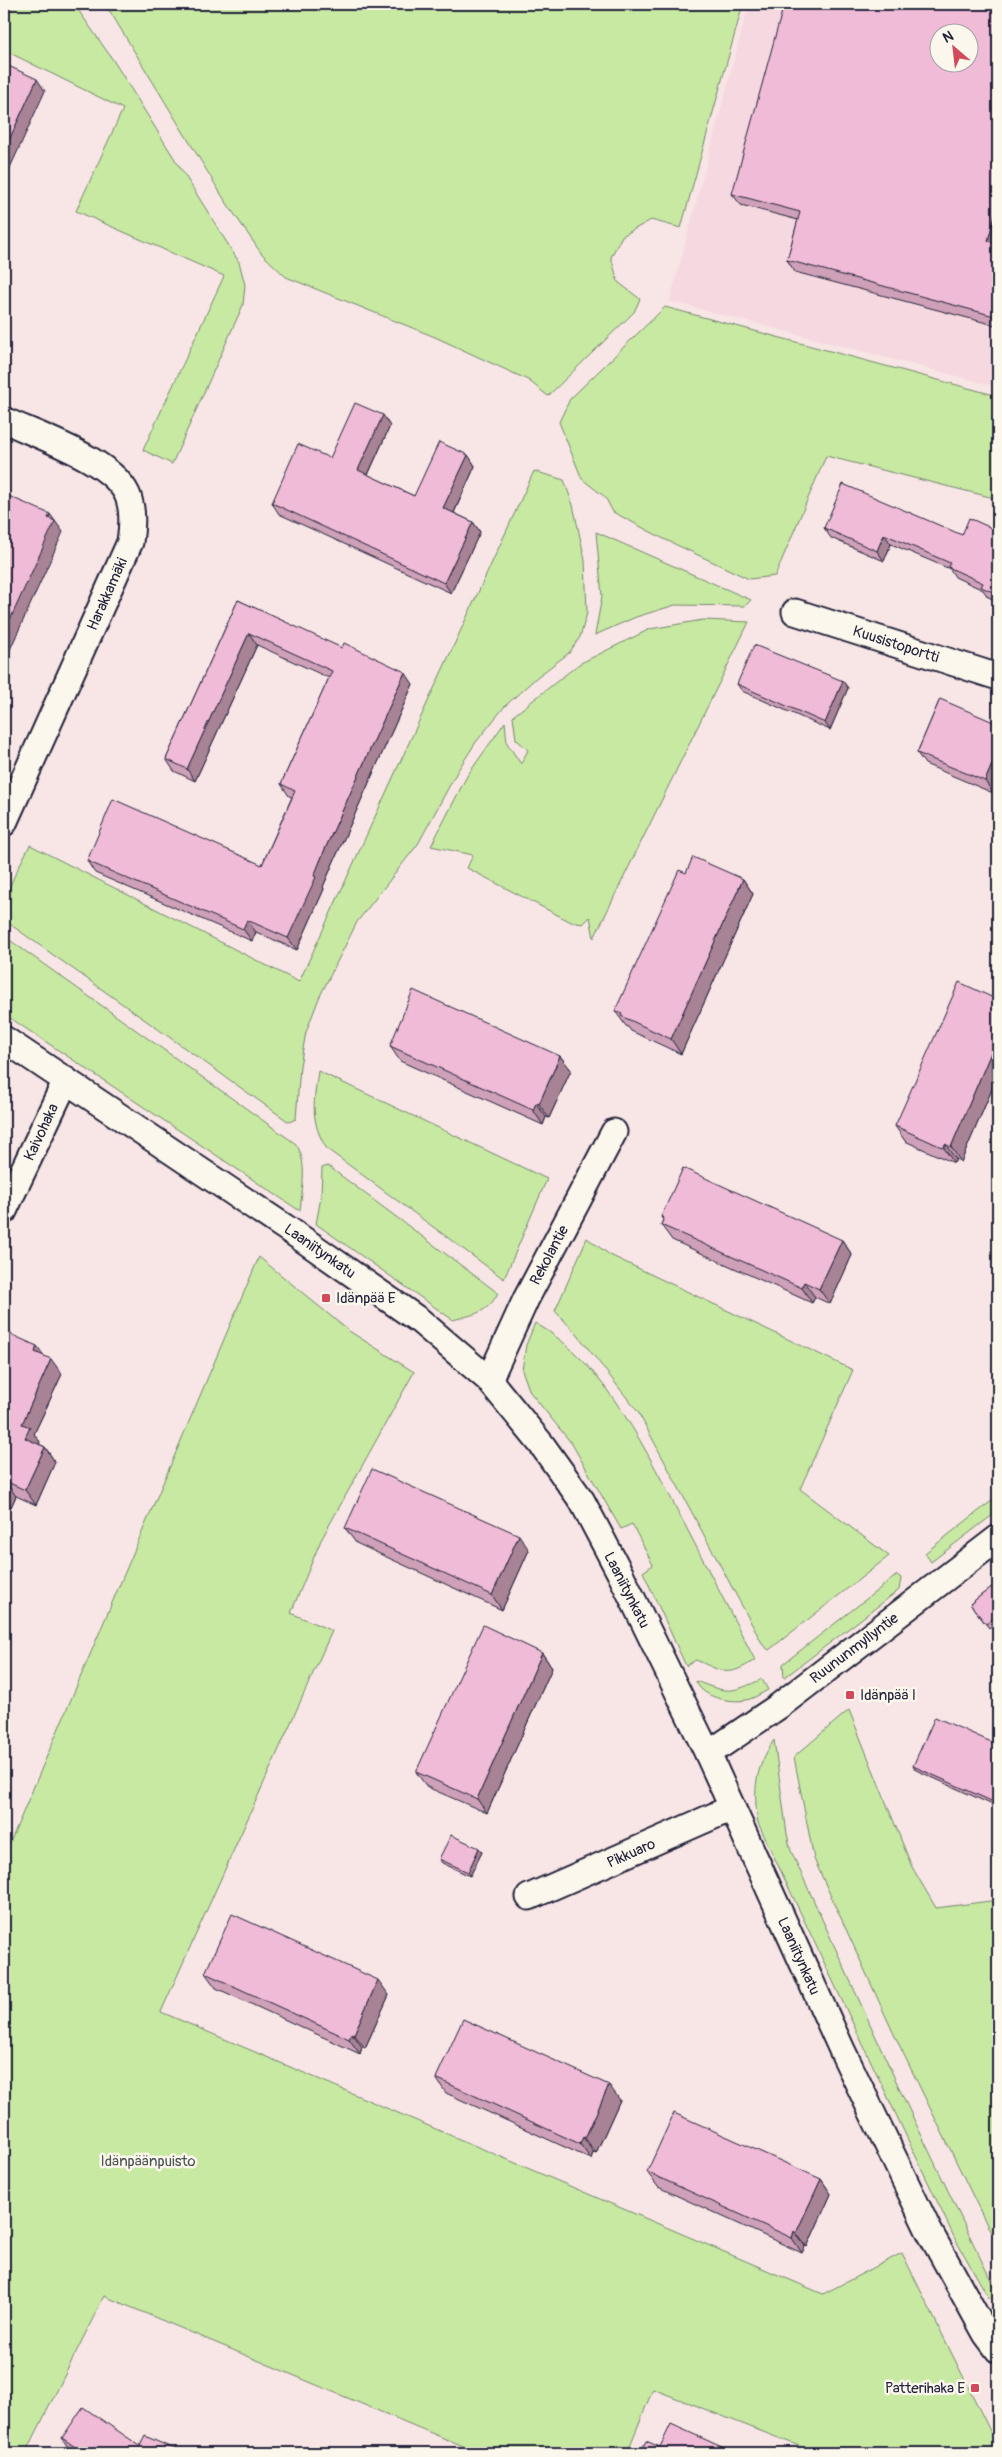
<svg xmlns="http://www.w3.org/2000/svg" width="1002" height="2457" viewBox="0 0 1002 2457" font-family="Pangolin,sans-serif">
  <rect width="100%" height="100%" fill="#f8e5e5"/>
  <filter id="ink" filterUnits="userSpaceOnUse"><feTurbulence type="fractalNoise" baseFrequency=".02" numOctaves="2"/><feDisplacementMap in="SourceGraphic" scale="10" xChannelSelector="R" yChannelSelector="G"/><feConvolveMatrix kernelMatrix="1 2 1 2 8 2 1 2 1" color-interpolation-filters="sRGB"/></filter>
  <g filter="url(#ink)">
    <!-- built -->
    <path fill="#f6d8e0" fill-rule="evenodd" d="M 749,4 L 998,4 L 998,387 L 670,301 ZM 940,32 L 970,32 L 970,62 L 940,62 Z"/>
    <!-- green -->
    <g fill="#c7e9a2" stroke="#74866e">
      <polygon points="4,4 74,4 113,60 239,262 245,285 243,305 172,464 143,450 224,276 76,211 123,109 4,50"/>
      <polygon points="103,4 743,4 681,228 651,220 622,236 611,257 618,282 640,299 634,312 548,396 528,380 435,337 286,277 261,253 224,199 111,13"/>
      <polygon points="665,307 998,396 998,499 826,456 775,576 749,579 664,539 613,512 605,497 582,479 559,422 570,399"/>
      <path d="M 534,471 L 564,480 L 573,505 L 585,560 L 587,613 L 580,637 L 569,653 L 537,677 L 505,706 L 476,742 L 458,770 L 418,844 L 357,922 L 319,998 L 306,1032 L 300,1066 L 296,1119 L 289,1122 L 4,920 C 3,892 18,869 30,845 L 299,982 Z"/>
      <polygon points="596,532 751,600 745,606 675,605 636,617 595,635 602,596"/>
      <polygon points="703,620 749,622 594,938 590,917 583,924 571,922 467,868 473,855 431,846 467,776 505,722 507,743 521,764 528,750 516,739 513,716 579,664 650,629"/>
      <path d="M 4,936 L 296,1144 C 308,1162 302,1190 300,1211 L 4,1014 Z"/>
      <path d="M 318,1071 L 547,1179 L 504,1279 L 327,1149 C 309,1121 314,1101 318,1071 Z"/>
      <path d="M 328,1166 L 498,1293 C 487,1314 474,1314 453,1320 L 316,1224 L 321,1197 L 322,1168 Z"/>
      <polygon points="587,1238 610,1255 853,1370 800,1489 889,1556 769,1650 763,1645 638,1412 576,1333 555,1311"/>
      <polygon points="259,1257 349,1331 414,1372 321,1540 291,1613 332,1631 161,2012 823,2294 902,2253 998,2447 998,2453 817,2453 653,2389 627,2453 479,2453 104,2296 26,2453 4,2453 4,1857"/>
      <path d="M 535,1323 C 606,1362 648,1455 685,1525 C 708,1570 732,1615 755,1660 C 727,1678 724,1672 696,1660 L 686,1666 L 643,1572 L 653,1565 L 632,1524 L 621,1529 L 572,1444 L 530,1392 L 522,1370 L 526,1345 Z"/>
      <polygon points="998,1496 998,1511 931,1562 925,1553"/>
      <polygon points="897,1575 901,1578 899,1590 784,1678 783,1664"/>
      <path d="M 762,1679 L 768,1690 C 762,1693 756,1697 750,1699 C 735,1704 702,1699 696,1681 C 728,1694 732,1693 762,1679 Z"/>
      <polygon points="849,1710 912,1867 936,1908 998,1900 998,2228 991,2233 892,2030 814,1859 794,1757"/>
      <path d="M 774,1740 L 787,1834 L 791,1851 L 906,2103 L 998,2295 L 989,2298 L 955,2239 L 758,1823 C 753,1789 755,1769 774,1740 Z"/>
    </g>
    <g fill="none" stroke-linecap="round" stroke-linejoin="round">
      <!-- street casing -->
      <g stroke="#22223b" stroke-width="29">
        <g id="street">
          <path d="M 4,420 C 38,436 117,461 129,499 C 133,512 132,529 130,542 L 4,823"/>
          <polyline points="795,612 998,677"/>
          <polyline points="4,1039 301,1238 420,1321 489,1380 542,1445 582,1501 621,1575 708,1754 842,2050 928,2229 986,2334 998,2350"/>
          <polyline points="4,1211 66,1080"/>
          <polyline points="489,1380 526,1299 614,1132"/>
          <polyline points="708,1754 779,1706 998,1538"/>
          <polyline points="529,1897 732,1808"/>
        </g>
      </g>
      <!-- street -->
      <use href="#street" stroke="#fbf7ec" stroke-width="25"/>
    </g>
    <!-- wall -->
    <g fill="#cea1b8" stroke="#22223b">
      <polygon points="998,4 998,326 795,272 787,260 798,220 741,205 732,194"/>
      <polygon points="390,426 368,475 414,496 468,455 475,466 454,513 473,522 480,532 451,593 279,514 272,503 330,458"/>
      <polygon points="824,528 962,535 998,531 998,601 988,597 983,590 955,577 950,569 891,544 884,561 831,538"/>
      <polygon points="238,600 413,684 334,861 323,887 324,889 297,950 256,932 252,941 95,873 87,861 262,865 292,797 289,796 281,784 329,678 257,645 195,781 174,771 166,759"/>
      <polygon points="737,684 848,688 830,730 742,691"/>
      <polygon points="940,699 993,793 925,764 917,753"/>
      <polygon points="686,873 743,879 753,894 681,1054 631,1031 628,1027 626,1026 615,1011"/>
      <polygon points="998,1000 998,1075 961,1162 956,1159 954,1163 905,1141 895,1126"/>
      <polygon points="390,1046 560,1056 571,1070 549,1118 546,1117 543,1125 400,1061"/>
      <polygon points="661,1217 842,1240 852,1255 830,1304 815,1297 812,1303 672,1240 661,1225 663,1220"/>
      <polygon points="4,1337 37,1346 44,1356 62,1374 34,1434 40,1442 39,1444 45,1447 55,1462 36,1505 16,1496 11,1507 4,1503"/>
      <polygon points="345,1528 529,1550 502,1610 356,1543"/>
      <polygon points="998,1582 998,1621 989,1628 970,1604"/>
      <polygon points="542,1653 552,1668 487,1813 427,1787 416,1772"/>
      <polygon points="998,1745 998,1820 996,1820 993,1815 997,1807 916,1770 913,1766"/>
      <polygon points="482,1852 470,1876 442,1863 439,1859"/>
      <polygon points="205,1973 389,1995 365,2048 362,2047 360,2054 216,1988"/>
      <polygon points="436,2078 620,2100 596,2153 593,2152 591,2159 446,2093"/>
      <polygon points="647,2172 821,2179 831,2194 807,2247 805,2246 802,2253 658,2187"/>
      <polygon points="62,2438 140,2446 183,2453 77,2453 67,2446"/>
    </g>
    <!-- shaded-wall -->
    <g fill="#a88396" stroke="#22223b">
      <polygon points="37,79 45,91 4,181 4,151"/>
      <polygon points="998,203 998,245 988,241"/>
      <polygon points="383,415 390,426 365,481 358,470"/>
      <polygon points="468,455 475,466 451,519 443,508"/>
      <polygon points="50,514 63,532 4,663 4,633"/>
      <polygon points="473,522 480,532 451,593 444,583"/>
      <polygon points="884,534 891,544 884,561 877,551"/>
      <polygon points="249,633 257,645 195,781 187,769"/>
      <polygon points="405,672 413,684 334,861 323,887 324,889 297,950 288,938 325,849"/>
      <polygon points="843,681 848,688 830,730 825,723"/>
      <polygon points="998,750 998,780 993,793 985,781"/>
      <polygon points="743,879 753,894 681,1054 671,1039"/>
      <polygon points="247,920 256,932 252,941 243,929"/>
      <polygon points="998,1036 998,1075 961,1162 951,1147"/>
      <polygon points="560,1056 571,1070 549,1118 539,1104"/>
      <polygon points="536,1103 546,1117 543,1125 533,1110"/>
      <polygon points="945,1144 956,1159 954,1163 944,1148"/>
      <polygon points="842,1240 852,1255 830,1304 819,1289"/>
      <polygon points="804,1282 815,1297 812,1303 802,1288"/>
      <polygon points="37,1346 48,1361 35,1352"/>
      <polygon points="51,1359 62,1374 34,1434 40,1442 35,1453 25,1438 22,1424"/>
      <polygon points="45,1447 55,1462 36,1505 25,1490"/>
      <polygon points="5,1481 16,1496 11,1507 4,1496 4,1485"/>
      <polygon points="519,1535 529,1550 502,1610 492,1595"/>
      <polygon points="542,1653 552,1668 487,1813 477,1799"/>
      <polygon points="479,1848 482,1852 470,1876 468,1872"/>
      <polygon points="378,1980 389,1995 365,2048 354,2034"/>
      <polygon points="352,2033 362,2047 360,2054 349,2039"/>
      <polygon points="609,2085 620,2100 596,2153 585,2138"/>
      <polygon points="583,2137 593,2152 591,2159 580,2144"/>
      <polygon points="821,2179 831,2194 807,2247 796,2233"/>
      <polygon points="794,2231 805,2246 802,2253 792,2238"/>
    </g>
    <!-- building -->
    <g fill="#f0bbd6" stroke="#22223b" fill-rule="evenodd">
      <path d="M 784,4 L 998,4 L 998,203 L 988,241 L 998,244 L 998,317 L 787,260 L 800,212 L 732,194 ZM 940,32 L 970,32 L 970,62 L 940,62 Z"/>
      <polygon points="4,64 37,79 4,151"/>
      <polygon points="355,403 383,415 358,470 414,496 439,442 468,455 443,508 473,522 444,583 272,503 298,444 330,458"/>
      <polygon points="843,484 962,535 969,518 998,531 996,535 998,536 998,594 981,587 983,583 948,567 950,563 884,534 877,551 824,528"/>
      <polygon points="4,494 50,514 48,518 55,521 4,633"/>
      <polygon points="238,600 342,648 344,643 405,672 325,849 314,876 316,877 288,938 247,920 243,929 87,861 113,799 262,865 295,791 281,784 332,671 249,633 187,769 166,759"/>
      <polygon points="754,645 843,681 825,723 737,684"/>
      <polygon points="940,699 998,724 998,750 985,781 917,753"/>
      <polygon points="693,857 743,879 671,1039 621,1016 622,1014 615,1011 679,870 686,873"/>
      <polygon points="959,982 998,1000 998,1036 951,1147 945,1144 944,1148 895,1126"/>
      <polygon points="413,990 560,1056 539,1104 536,1103 533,1110 390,1046"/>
      <polygon points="683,1168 842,1240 819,1289 804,1282 802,1288 661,1225 664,1218 661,1217"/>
      <polygon points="10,1334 37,1346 35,1352 51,1359 22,1424 30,1427 25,1438 45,1447 25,1490 5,1481 4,1485 4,1337 7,1339"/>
      <polygon points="372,1469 519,1535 492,1595 345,1528"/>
      <polygon points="998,1582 998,1615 986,1624 970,1604"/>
      <polygon points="483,1625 542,1653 477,1799 416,1772"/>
      <polygon points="935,1717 998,1745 998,1818 993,1815 998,1804 913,1766"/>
      <polygon points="451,1835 479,1848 468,1872 439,1859"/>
      <polygon points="232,1914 378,1980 354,2034 352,2033 349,2039 205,1973"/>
      <polygon points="463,2019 609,2085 585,2138 583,2137 580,2144 436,2078"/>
      <polygon points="674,2113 821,2179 796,2233 794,2231 792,2238 647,2172"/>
      <polygon points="83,2407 140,2446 145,2436 183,2453 84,2453 62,2438"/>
      <polygon points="671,2424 735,2453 640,2453 646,2441 660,2447"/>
      <polygon points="245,2450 252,2453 243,2453"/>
    </g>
  </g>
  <!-- markers -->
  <g fill="#d1495b" stroke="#fbf7ec" stroke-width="2">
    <rect x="321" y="1293" width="10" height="10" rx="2.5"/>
    <rect x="845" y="1690" width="10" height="10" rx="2.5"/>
    <rect x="970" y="2383" width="10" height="10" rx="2.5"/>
  </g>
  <g text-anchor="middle" stroke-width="5" stroke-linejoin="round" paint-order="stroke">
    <!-- street labels -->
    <g font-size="15" fill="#22223b" stroke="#fbf7ec">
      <text transform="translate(107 594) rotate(-66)" y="5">Harakkamäki</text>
      <text transform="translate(896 644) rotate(18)" y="5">Kuusistoportti</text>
      <text transform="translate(41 1132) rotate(-65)" y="5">Kaivohaka</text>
      <text transform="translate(320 1251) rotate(35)" y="5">Laaniitynkatu</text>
      <text transform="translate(549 1255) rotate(-62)" y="5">Rekolantie</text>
      <text transform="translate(627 1590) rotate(63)" y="5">Laaniitynkatu</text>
      <text transform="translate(854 1648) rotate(-37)" y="5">Ruununmyllyntie</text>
      <text transform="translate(631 1853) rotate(-24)" y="5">Pikkuaro</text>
      <text transform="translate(799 1956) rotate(66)" y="5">Laaniitynkatu</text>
    </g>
    <!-- poi labels -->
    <g font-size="15" fill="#22223b" stroke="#fbf7ec" text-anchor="start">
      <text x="336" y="1303">Idänpää E</text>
      <text x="860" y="1700">Idänpää I</text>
      <text x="965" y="2393" text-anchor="end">Patterihaka E</text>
    </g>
    <!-- park labels -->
    <g font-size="15" fill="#4b5455" stroke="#fbf7ec">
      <text x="148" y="2166">Idänpäänpuisto</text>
    </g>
  </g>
  <!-- margin -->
  <rect width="1002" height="2457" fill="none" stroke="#fbf7ec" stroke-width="20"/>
  <rect x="10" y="10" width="982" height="2437" fill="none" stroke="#22223b" stroke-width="2" filter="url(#ink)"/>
  <!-- north arrow -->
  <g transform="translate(954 48) rotate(332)"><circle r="24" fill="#fbf7ec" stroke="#a4a2a5"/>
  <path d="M0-4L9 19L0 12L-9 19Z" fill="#d1495b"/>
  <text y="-8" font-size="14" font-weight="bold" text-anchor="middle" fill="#22223b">N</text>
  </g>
</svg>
